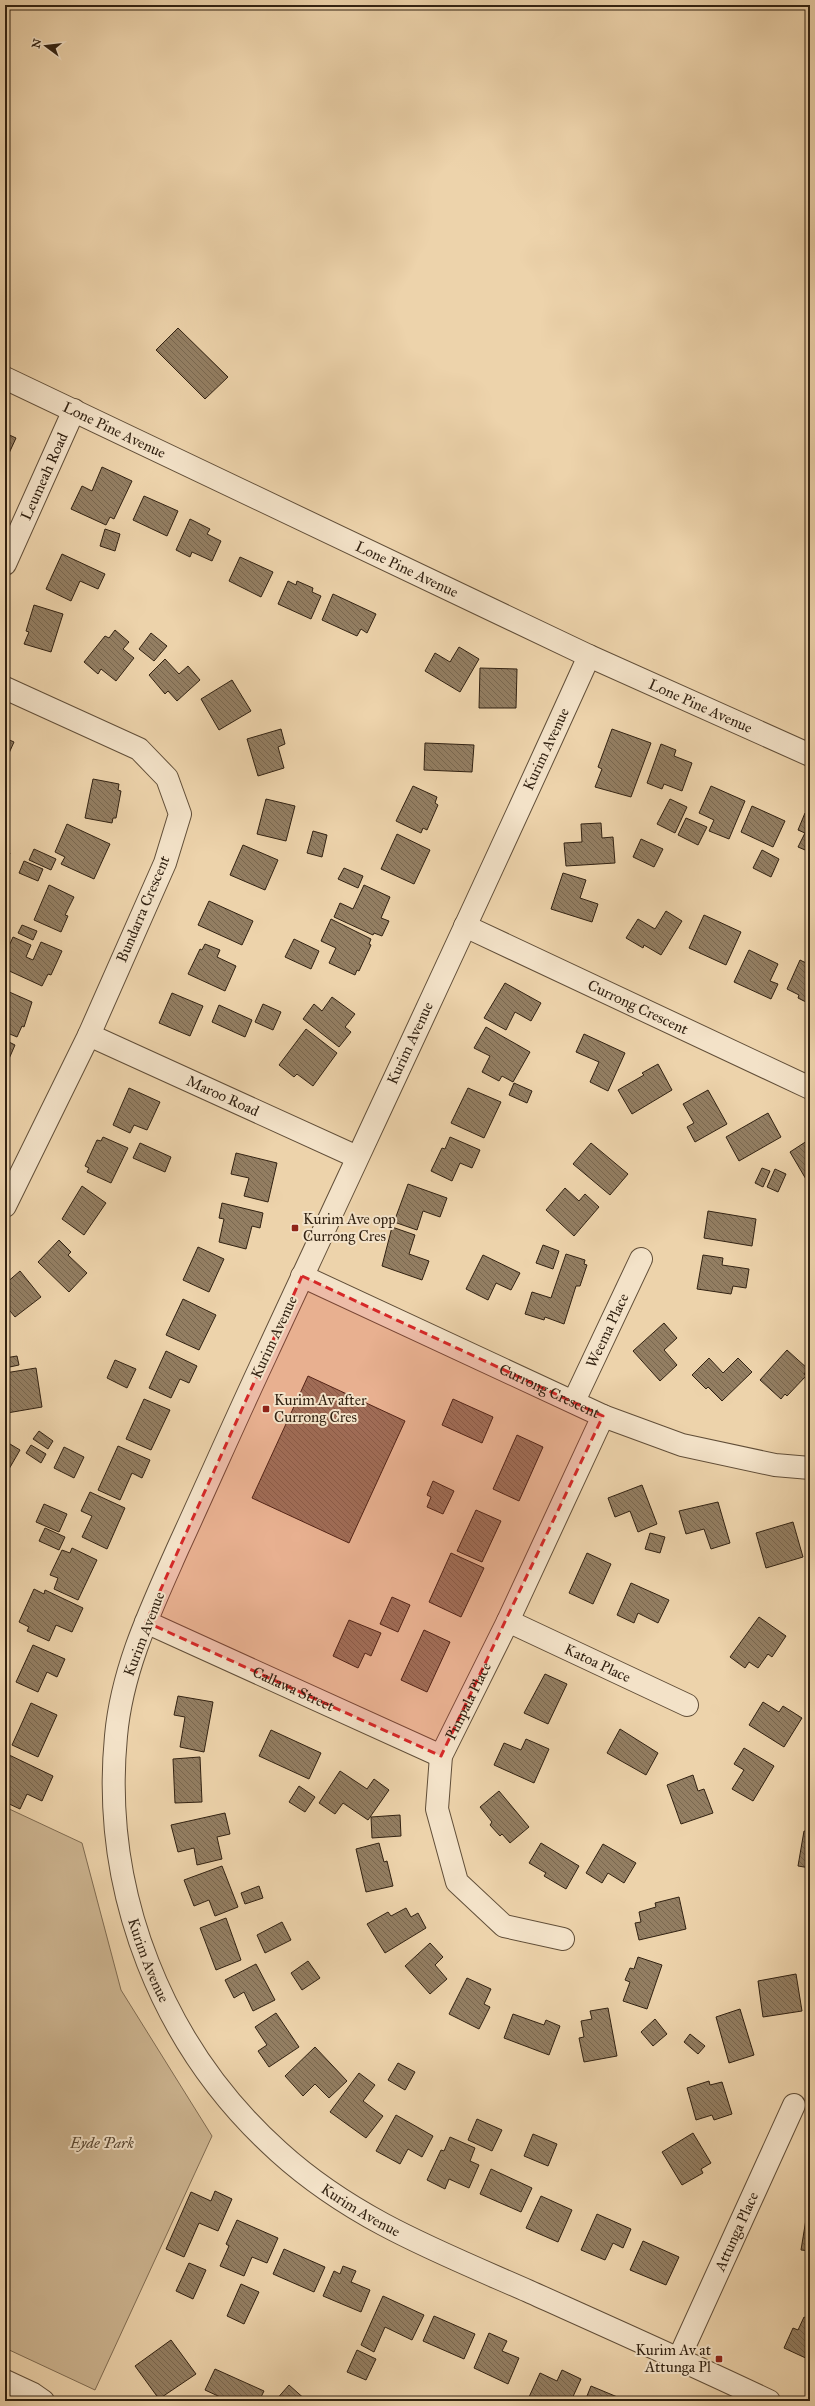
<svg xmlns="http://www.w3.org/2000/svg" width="815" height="2406" viewBox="0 0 815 2406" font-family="'IM FELL Great Primer',serif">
  <defs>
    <pattern id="building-back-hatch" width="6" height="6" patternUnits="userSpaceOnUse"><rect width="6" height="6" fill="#937e62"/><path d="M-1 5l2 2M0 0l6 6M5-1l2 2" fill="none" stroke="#79674f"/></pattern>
  </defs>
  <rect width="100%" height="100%" fill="#edd3ab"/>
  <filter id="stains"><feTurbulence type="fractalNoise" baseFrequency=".005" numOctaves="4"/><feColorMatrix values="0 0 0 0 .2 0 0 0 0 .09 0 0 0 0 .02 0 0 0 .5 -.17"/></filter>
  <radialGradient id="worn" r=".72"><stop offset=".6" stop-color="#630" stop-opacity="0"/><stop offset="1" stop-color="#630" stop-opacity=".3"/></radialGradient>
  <!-- park -->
  <polygon fill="#cdb591" stroke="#806c52" points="5,1807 82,1843 121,1990 212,2136 95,2390 5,2348"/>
  <!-- building -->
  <g fill="url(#building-back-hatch)" stroke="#322212">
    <polygon points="178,328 228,377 205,399 156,350"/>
    <polygon points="5,433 16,438 5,462"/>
    <polygon points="102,467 132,481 114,519 110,517 106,525 71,509 82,486 92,491"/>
    <polygon points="144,496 178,511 167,536 133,520"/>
    <polygon points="190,519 210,529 207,534 221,541 212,561 192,552 190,557 176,550"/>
    <polygon points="105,529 120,534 115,551 100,546"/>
    <polygon points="62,554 105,574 98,589 80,581 71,601 46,589"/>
    <polygon points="240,557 273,572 261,597 229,581"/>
    <polygon points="288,581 296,585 297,581 313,588 312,592 321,596 311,619 278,604"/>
    <polygon points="333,594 376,614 367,633 361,629 357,636 322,620"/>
    <polygon points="34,605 63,614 51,652 24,644 29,632 26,631"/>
    <polygon points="115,630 129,642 123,649 134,658 116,681 101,669 98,674 84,662 105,636 109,638"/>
    <polygon points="151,633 167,646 154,661 139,649"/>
    <polygon points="459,647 479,659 460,692 425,671 435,653 450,662"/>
    <polygon points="165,659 179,674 188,666 200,680 177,701 168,691 165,694 149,675"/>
    <polygon points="480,668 517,669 516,708 479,708"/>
    <polygon points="232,680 251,711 219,730 201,699"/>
    <polygon points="281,729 285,744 278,747 284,768 258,776 247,739"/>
    <polygon points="612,729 651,743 631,797 595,787 602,769 598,767"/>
    <polygon points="5,738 14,742 5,762"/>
    <polygon points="425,743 474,745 472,772 424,770"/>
    <polygon points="661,744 676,750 674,756 692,763 682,791 664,784 662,789 647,783"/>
    <polygon points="93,779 119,784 118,790 121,791 116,818 113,818 112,823 85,818"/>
    <polygon points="413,786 437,797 435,803 438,805 427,830 423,828 421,833 396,821"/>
    <polygon points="711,786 745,801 729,839 709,831 714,820 699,813"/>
    <polygon points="266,799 295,806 286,841 257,834"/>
    <polygon points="670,799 687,807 675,833 657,824"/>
    <polygon points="752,806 785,821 773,847 741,832"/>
    <polygon points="805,813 810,815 810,852 798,847 805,833 798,830"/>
    <polygon points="686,818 707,827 698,845 678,835"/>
    <polygon points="601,823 602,838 613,837 615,863 566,866 564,843 582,842 581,824"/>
    <polygon points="67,824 110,844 94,879 61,864 65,857 55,852"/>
    <polygon points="313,831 327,835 322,857 307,853"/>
    <polygon points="397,834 430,850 414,884 381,869"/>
    <polygon points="641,839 663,849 654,867 633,857"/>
    <polygon points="243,845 278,860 265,890 230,875"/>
    <polygon points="34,849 56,859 51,870 29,860"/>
    <polygon points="762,850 779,859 771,877 753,868"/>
    <polygon points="5,851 10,853 5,865"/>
    <polygon points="24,861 43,869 38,881 19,873"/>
    <polygon points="344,868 363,876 358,888 338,879"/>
    <polygon points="563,873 586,880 580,898 598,904 592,922 551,909"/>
    <polygon points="49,885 74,897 65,915 68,916 61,932 34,920"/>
    <polygon points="364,885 390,897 381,918 389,921 382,936 374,933 373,935 334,917 340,903 353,909"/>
    <polygon points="209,901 253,921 242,945 198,925"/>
    <polygon points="666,911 682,921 661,955 644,945 643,948 626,938 638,919 655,929"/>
    <polygon points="704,915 741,932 726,965 689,948"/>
    <polygon points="331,919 371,939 369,944 371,945 359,971 357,970 355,975 329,963 336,948 321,941"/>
    <polygon points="22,925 37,931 33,940 18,933"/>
    <polygon points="13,937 31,945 26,957 33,960 41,942 62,951 51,975 48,974 42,986 5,969 5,955"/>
    <polygon points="294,939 319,951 311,969 285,957"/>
    <polygon points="205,944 220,950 217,957 236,966 225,991 188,974 200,949 202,950"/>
    <polygon points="749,950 778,964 770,981 778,984 771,999 734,982"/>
    <polygon points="800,960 810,965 810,1004 798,998 799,995 787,989"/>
    <polygon points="505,983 541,1003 531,1021 515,1012 506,1030 484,1018"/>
    <polygon points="7,991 32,1002 24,1027 22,1026 17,1037 5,1032"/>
    <polygon points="172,993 203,1006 190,1036 159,1023"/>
    <polygon points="332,997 355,1014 345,1027 351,1032 339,1047 303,1019 314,1004 322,1011"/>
    <polygon points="263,1004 281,1012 273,1030 255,1022"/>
    <polygon points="219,1005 252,1020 245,1037 212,1022"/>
    <polygon points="486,1027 530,1052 513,1082 502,1076 499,1081 482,1072 490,1056 474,1048"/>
    <polygon points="306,1029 337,1053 313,1086 297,1074 294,1077 279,1065"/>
    <polygon points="584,1034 625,1053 608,1091 590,1082 599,1062 576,1052"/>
    <polygon points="5,1040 15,1045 5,1068"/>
    <polygon points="658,1064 672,1090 632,1114 618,1090 644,1075 642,1073"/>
    <polygon points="514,1083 532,1091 527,1103 509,1095"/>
    <polygon points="129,1088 160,1102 147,1130 134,1125 130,1133 113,1125"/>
    <polygon points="468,1088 501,1102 484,1138 451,1123"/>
    <polygon points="708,1090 727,1124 695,1142 687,1127 694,1123 683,1104"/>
    <polygon points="768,1113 781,1137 739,1161 726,1137"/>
    <polygon points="103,1137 128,1148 111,1183 87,1172 89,1168 85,1166 97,1140 101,1141"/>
    <polygon points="450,1137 480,1150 472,1168 460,1163 452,1181 431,1171 442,1148 445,1149"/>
    <polygon points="810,1139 810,1186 790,1152"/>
    <polygon points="140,1143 171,1157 165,1172 133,1158"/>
    <polygon points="591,1143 628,1174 610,1195 573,1164"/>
    <polygon points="236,1153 277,1163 268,1202 244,1196 249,1178 231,1174"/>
    <polygon points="762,1168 770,1171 763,1187 755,1183"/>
    <polygon points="775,1169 786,1174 778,1192 767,1187"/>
    <polygon points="408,1184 447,1198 440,1217 423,1211 417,1230 394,1222"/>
    <polygon points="82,1186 106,1203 84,1235 62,1219"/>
    <polygon points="565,1188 579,1201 585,1194 599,1207 574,1236 546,1210"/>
    <polygon points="222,1203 263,1213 260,1228 252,1226 246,1249 219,1242 224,1219 219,1218"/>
    <polygon points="708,1211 756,1219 752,1246 704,1238"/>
    <polygon points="392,1227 415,1235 409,1254 429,1261 422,1280 382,1266"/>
    <polygon points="59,1240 71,1252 68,1255 87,1273 69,1292 38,1262"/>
    <polygon points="543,1245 559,1251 553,1269 536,1263"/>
    <polygon points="198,1247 224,1259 209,1292 183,1280"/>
    <polygon points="566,1254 585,1260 584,1264 587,1265 580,1286 576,1286 564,1324 545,1317 544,1320 525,1314 532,1292 551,1298"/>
    <polygon points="483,1255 520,1273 511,1290 496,1283 488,1300 466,1289"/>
    <polygon points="703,1255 723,1258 722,1265 749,1269 746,1288 733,1286 731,1294 697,1289"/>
    <polygon points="20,1271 41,1297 15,1317 5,1305 5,1284"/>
    <polygon points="183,1299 216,1315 199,1350 166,1335"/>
    <polygon points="664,1323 677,1338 664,1350 677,1365 660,1381 633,1351"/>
    <polygon points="787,1350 808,1369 804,1374 806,1376 787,1396 785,1394 781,1399 760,1380"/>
    <polygon points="166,1351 197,1366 189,1383 180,1379 171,1398 149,1388"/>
    <polygon points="17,1356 19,1365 5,1368 5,1358"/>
    <polygon points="709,1358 723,1373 738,1358 752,1372 722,1401 708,1387 706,1389 692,1375"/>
    <polygon points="115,1360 136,1369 127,1388 107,1378"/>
    <polygon points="36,1368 42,1407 7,1413 5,1373"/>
    <polygon points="308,1376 405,1421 349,1543 252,1498"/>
    <polygon points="144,1399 170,1410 151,1450 126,1439"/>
    <polygon points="453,1399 493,1417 482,1443 442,1425"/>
    <polygon points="39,1431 53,1441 48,1449 33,1439"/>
    <polygon points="517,1435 543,1447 519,1501 493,1489"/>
    <polygon points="5,1441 20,1450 5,1476"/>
    <polygon points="31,1445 46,1454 41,1463 26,1453"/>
    <polygon points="118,1446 150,1460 142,1478 132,1473 120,1500 98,1490"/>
    <polygon points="64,1447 84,1457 74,1478 54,1468"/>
    <polygon points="433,1481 454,1491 443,1514 427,1507 431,1497 427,1495"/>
    <polygon points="642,1485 657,1524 638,1532 630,1511 615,1517 608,1498"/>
    <polygon points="90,1492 125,1508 107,1549 82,1537 92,1516 81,1511"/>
    <polygon points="718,1502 730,1543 711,1549 704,1529 686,1534 679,1511"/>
    <polygon points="44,1504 67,1514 59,1532 36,1522"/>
    <polygon points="476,1510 501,1521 482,1562 457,1551"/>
    <polygon points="793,1522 803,1557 766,1568 756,1533"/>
    <polygon points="45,1528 65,1537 59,1550 39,1541"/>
    <polygon points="650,1533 665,1537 660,1553 645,1549"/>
    <polygon points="72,1548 97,1560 78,1600 54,1589 58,1578 50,1575 62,1550 70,1553"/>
    <polygon points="451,1553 484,1568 461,1617 429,1602"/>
    <polygon points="587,1553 611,1564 593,1604 569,1593"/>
    <polygon points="631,1583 669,1600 658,1623 638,1613 634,1623 617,1615"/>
    <polygon points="34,1589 44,1594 45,1590 83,1608 72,1632 56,1625 49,1641 27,1631 29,1627 19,1622"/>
    <polygon points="392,1597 410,1605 398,1632 380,1624"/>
    <polygon points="759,1617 786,1636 772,1657 768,1654 758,1668 749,1662 745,1668 730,1657"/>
    <polygon points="349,1620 381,1633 371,1656 365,1653 358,1668 333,1656"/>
    <polygon points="424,1630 450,1642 427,1692 401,1680"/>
    <polygon points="33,1645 65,1659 57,1677 47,1672 38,1692 16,1682"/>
    <polygon points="545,1674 567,1684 548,1724 524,1713"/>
    <polygon points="178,1696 213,1702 204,1752 180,1747 185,1717 174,1715"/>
    <polygon points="763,1702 779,1712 783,1706 802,1718 784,1747 749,1725"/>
    <polygon points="31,1703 57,1715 38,1757 12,1745"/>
    <polygon points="620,1729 658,1753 646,1775 607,1753"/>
    <polygon points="271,1730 321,1753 309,1779 259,1756"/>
    <polygon points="526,1739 549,1749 534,1783 494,1765 504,1743 521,1750"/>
    <polygon points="744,1748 774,1766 753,1801 732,1789 744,1770 734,1764"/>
    <polygon points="5,1753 53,1776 42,1801 27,1794 20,1809 5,1802"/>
    <polygon points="200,1757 202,1802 175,1803 173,1759"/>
    <polygon points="340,1771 367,1789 374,1779 389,1790 368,1820 343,1803 335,1814 319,1803"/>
    <polygon points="693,1775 698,1791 704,1789 713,1813 681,1824 667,1785"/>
    <polygon points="299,1786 315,1797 305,1812 289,1802"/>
    <polygon points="499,1791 529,1827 510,1843 502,1834 500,1836 490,1825 492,1822 480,1807"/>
    <polygon points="225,1813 230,1834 217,1837 222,1859 197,1865 194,1848 178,1852 171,1825"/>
    <polygon points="400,1815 401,1836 372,1838 371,1817"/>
    <polygon points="804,1831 810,1832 810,1868 798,1866"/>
    <polygon points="379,1843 384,1862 387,1861 393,1886 366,1892 356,1849"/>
    <polygon points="541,1843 579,1866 566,1889 544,1876 546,1873 529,1863"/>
    <polygon points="603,1844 636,1863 624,1883 608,1873 602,1883 586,1873"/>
    <polygon points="222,1866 238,1907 215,1916 209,1900 194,1906 184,1880"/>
    <polygon points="259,1886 263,1898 245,1904 241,1893"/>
    <polygon points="679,1897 686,1929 639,1940 635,1923 641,1922 639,1912 656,1907 655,1903"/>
    <polygon points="406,1908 411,1917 418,1913 426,1928 385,1953 367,1924 388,1912 391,1916"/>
    <polygon points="226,1918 241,1960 216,1970 200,1928"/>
    <polygon points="282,1922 291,1940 265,1953 257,1935"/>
    <polygon points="430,1943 443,1957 435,1965 447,1979 430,1994 405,1966"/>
    <polygon points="638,1957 662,1965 647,2009 623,2001 630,1982 625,1980 630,1968 634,1969"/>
    <polygon points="308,1961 320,1978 302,1990 291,1973"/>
    <polygon points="256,1964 275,2000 253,2011 244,1992 234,1998 225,1980"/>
    <polygon points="796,1974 802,2011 763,2017 758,1981"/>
    <polygon points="467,1978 491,1989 484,2004 490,2007 479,2029 449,2014"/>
    <polygon points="608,2008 617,2056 584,2062 579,2038 584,2037 581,2021 592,2019 590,2011"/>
    <polygon points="740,2009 754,2055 729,2063 716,2017"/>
    <polygon points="276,2013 299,2047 269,2067 258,2051 267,2045 255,2027"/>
    <polygon points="513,2014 544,2025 546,2020 560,2026 549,2055 504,2038"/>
    <polygon points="655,2019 667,2034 653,2046 641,2032"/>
    <polygon points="690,2034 705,2046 698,2054 684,2042"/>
    <polygon points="315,2047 347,2081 329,2098 315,2084 303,2096 285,2076"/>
    <polygon points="398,2063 415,2072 405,2090 388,2080"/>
    <polygon points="359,2073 375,2085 363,2101 383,2116 366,2138 330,2112"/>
    <polygon points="709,2081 710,2085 722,2082 732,2114 714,2120 712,2115 696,2120 687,2088"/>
    <polygon points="396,2115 433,2136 422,2157 408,2149 400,2164 376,2151"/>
    <polygon points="477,2119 502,2130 492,2151 468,2140"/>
    <polygon points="693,2133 711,2163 701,2169 703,2173 682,2185 662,2152"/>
    <polygon points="533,2134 557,2144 548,2166 524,2156"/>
    <polygon points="450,2137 475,2148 470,2161 479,2165 469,2188 449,2179 445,2189 427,2180 441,2150 444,2151"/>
    <polygon points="491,2169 532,2188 521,2212 480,2194"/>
    <polygon points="215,2191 232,2199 218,2231 199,2223 184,2257 166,2249 191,2192 211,2201"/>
    <polygon points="541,2196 572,2210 558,2242 526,2228"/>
    <polygon points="807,2213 810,2213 810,2251 801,2250"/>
    <polygon points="597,2214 631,2229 623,2248 613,2243 605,2260 581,2250"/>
    <polygon points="237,2220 278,2238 267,2263 252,2257 244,2276 220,2266 229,2246 226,2244"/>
    <polygon points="643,2241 679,2257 666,2285 630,2270"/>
    <polygon points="284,2249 325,2267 314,2292 273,2274"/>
    <polygon points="189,2263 206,2270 193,2299 176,2291"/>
    <polygon points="343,2266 356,2271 351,2282 370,2290 361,2312 323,2296 334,2271 340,2274"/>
    <polygon points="241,2284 259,2292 244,2324 227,2316"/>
    <polygon points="383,2296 424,2315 412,2340 385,2327 374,2352 361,2345"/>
    <polygon points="434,2316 475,2334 464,2359 423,2341"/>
    <polygon points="804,2317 810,2320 810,2360 784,2348 793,2328 798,2330"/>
    <polygon points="489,2333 507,2341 502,2351 519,2358 508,2384 474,2368"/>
    <polygon points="171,2340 196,2374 159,2399 135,2366"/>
    <polygon points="357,2350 376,2359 366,2380 347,2372"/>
    <polygon points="215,2369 264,2391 259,2401 229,2401 205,2390"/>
    <polygon points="562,2370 581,2379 571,2401 538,2401 529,2397 540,2373 557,2381"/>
    <polygon points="289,2385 307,2401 275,2401"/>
    <polygon points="591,2386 627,2401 585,2401"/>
  </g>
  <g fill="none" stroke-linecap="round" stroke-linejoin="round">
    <!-- minor casing -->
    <g stroke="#614e38" stroke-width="24">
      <g id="minor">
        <path id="s1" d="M 5,378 L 589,656 L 810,755"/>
        <path id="s2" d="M 5,564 L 74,410"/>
        <path id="s3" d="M 589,656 C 483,891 373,1124 265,1357 C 235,1421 207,1485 178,1548 C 151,1609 122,1669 116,1736 C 101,1892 162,2047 279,2152 C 353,2219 437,2251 528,2291 C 608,2327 689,2363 769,2401"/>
        <polyline points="5,688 139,749 167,778 180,814 165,863 89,1035 5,1206"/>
        <path id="s4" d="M 465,926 L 810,1088"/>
        <path id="s5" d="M 89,1035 L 357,1157"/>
        <path id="s6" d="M 302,1276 L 603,1416 L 682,1445 L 775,1465 L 810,1468"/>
        <path id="s7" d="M 574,1401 L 641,1259"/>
        <path id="s8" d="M 508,1621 L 687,1705"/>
        <path id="s9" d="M 146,1622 L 441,1756"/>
        <path id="s10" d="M 563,1939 L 504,1926 L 457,1882 L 437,1809 L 441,1756 L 508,1621 L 603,1416"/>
        <path id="s11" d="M 679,2358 L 794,2105"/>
        <polyline points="5,2381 33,2394 43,2401"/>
      </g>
    </g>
    <!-- minor -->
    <use href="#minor" stroke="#f3e2c8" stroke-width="22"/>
  </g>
  <!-- marked area -->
  <path fill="#d62828" fill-opacity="0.2" stroke="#d62828" stroke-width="3" stroke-dasharray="8 5" stroke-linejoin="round" d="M 302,1276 L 603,1416 L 441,1756 L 146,1622 Z"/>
  <!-- markers -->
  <g fill="#8f2418" stroke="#f3e2c8" stroke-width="1.5">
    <rect x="291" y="1224" width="8" height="8" rx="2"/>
    <rect x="262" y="1405" width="8" height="8" rx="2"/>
    <rect x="715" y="2355" width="8" height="8" rx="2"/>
  </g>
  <g text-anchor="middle" stroke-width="4" stroke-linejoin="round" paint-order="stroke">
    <!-- street labels -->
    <g font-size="15" fill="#322212" stroke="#f3e2c8">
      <text dy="5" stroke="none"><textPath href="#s1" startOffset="121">Lone Pine Avenue</textPath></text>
      <text dy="5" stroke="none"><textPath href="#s2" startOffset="96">Leumeah Road</textPath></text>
      <text dy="5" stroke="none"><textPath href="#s1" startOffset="445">Lone Pine Avenue</textPath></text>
      <text dy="5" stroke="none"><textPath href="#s1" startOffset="769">Lone Pine Avenue</textPath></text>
      <text transform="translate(546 749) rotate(-65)" y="5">Kurim Avenue</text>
      <text transform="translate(143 909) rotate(-67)" y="5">Bundarra Crescent</text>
      <text dy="5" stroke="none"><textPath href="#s4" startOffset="191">Currong Crescent</textPath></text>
      <text transform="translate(410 1043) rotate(-65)" y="5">Kurim Avenue</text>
      <text dy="5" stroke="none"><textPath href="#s5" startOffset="147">Maroo Road</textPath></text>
      <text dy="5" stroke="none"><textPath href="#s7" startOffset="78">Weema Place</textPath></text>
      <text transform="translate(274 1337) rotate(-65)" y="5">Kurim Avenue</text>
      <text dy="5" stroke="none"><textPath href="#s6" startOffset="273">Currong Crescent</textPath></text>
      <text transform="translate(144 1634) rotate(-69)" y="5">Kurim Avenue</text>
      <text dy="5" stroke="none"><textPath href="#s8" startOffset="99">Katoa Place</textPath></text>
      <text dy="5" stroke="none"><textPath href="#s9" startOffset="162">Callawa Street</textPath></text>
      <text dy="5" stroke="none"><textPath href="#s10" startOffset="315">Pimpala Place</textPath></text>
      <text dy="5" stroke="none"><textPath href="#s3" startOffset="1410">Kurim Avenue</textPath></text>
      <text dy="5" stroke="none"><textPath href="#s3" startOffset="1745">Kurim Avenue</textPath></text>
      <text dy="5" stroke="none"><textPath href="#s11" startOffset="139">Attunga Place</textPath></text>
    </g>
    <!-- poi labels -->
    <g font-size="15" fill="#322212" stroke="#f3e2c8" text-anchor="start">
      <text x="303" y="1224">Kurim Ave opp<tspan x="303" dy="17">Currong Cres</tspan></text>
      <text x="274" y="1405">Kurim Av after<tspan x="274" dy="17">Currong Cres</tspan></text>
      <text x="711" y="2355" text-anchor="end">Kurim Av at<tspan x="711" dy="17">Attunga Pl</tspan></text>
    </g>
    <!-- park labels -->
    <g font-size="15" font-style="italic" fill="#594732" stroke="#f3e2c8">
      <text x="102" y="2148">Eyde Park</text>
    </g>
  </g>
  <!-- margin -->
  <rect width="815" height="2406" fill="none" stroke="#edd3ab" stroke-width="20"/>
  <rect x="6" y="6" width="803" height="2394" fill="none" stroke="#322212" stroke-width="2"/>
  <rect x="10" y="10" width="795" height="2386" fill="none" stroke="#322212"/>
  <!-- north arrow -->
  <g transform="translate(46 46) rotate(285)" stroke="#f3e2c8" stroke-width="3" paint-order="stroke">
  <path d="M0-3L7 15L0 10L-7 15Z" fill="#322212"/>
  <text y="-6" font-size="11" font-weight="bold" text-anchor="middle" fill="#322212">N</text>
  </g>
  <rect width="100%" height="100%" filter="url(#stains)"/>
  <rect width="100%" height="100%" fill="url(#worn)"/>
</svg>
